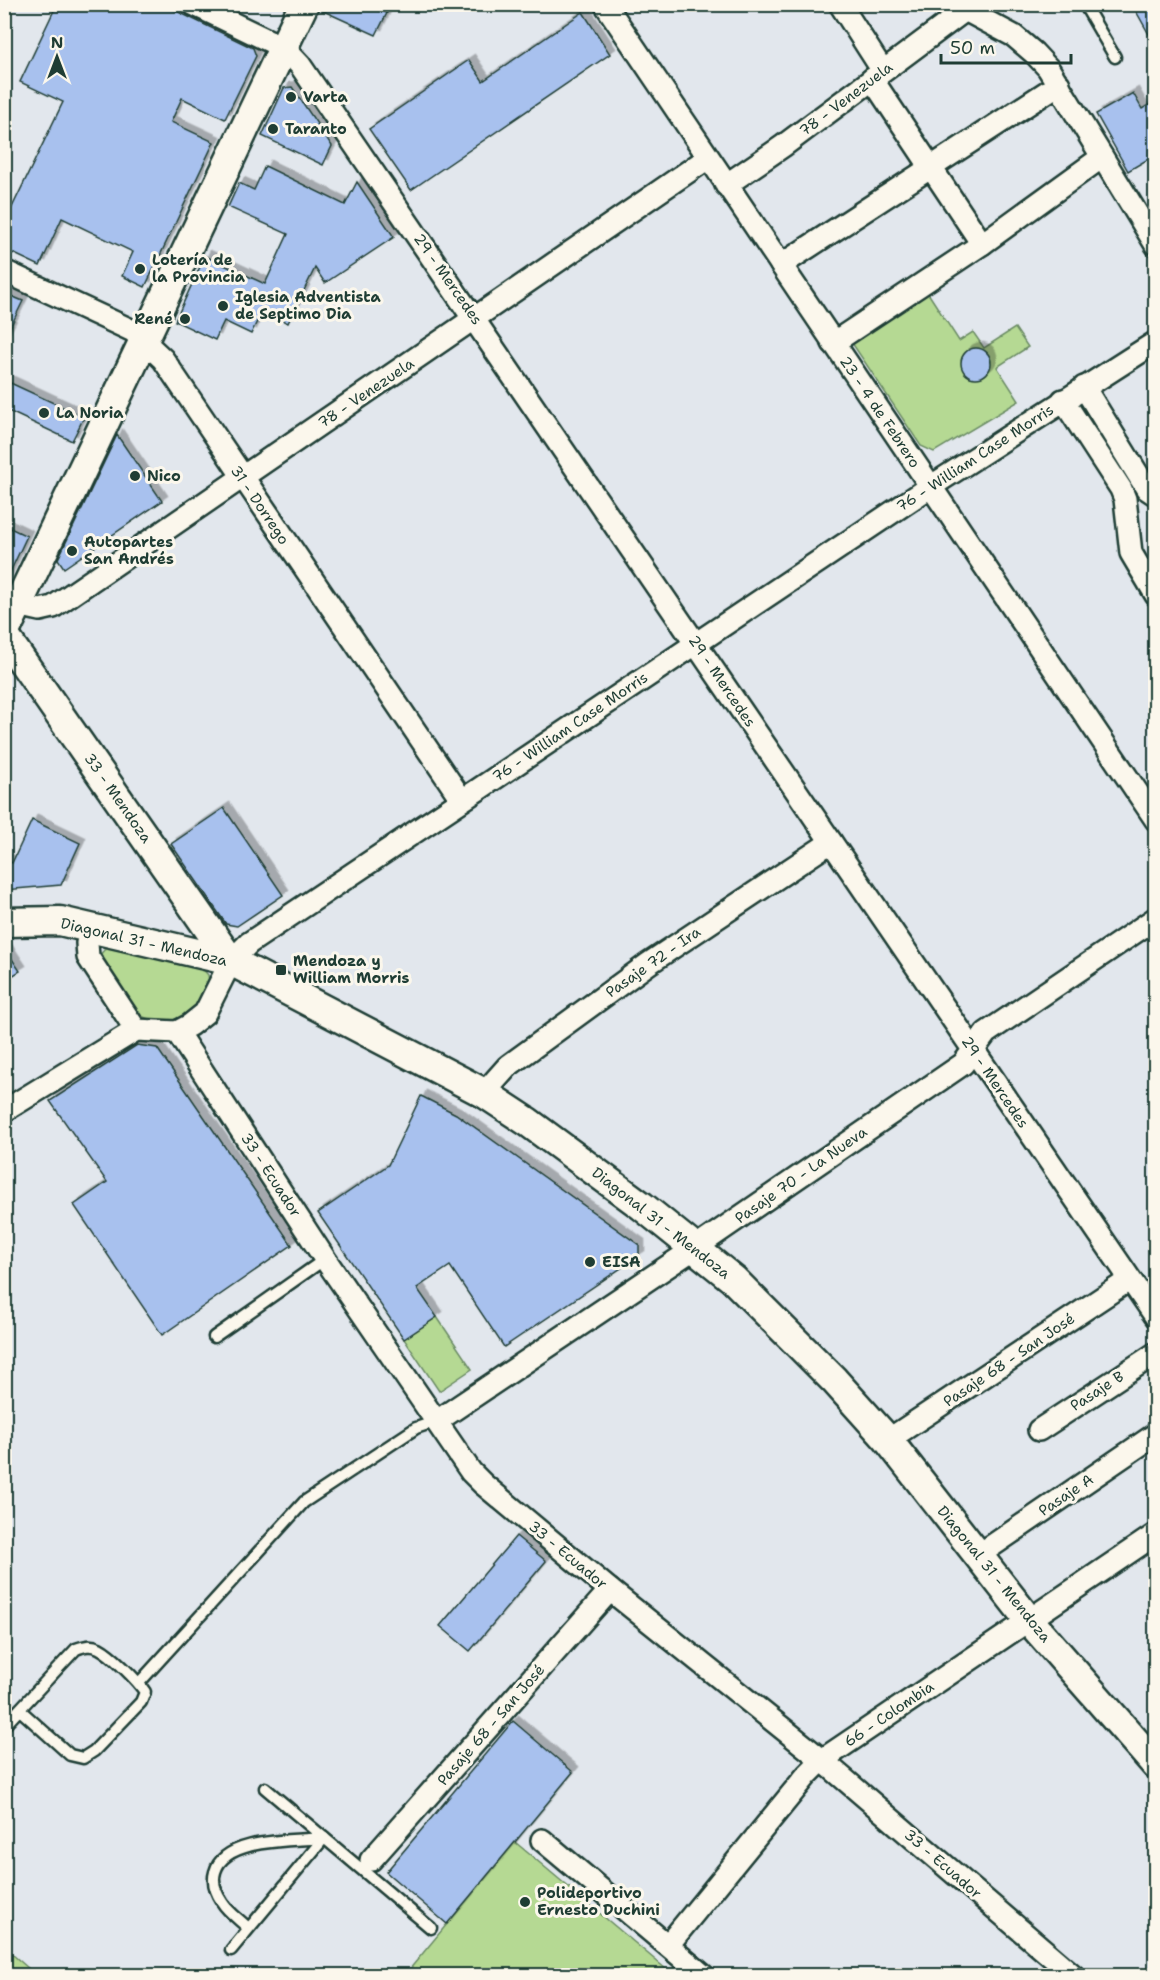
<svg xmlns="http://www.w3.org/2000/svg" width="1160" height="1980" viewBox="0 0 1160 1980" font-family="'Shantell Sans',sans-serif">
  <defs>
    <filter id="shadow"><feDropShadow dx="5.5" dy="-5.5" stdDeviation="0" flood-color="#0004"/></filter>
  </defs>
  <rect width="100%" height="100%" fill="#e2e7ed"/>
  <filter id="ink" filterUnits="userSpaceOnUse"><feTurbulence type="fractalNoise" baseFrequency=".0167" numOctaves="2"/><feDisplacementMap in="SourceGraphic" scale="12" xChannelSelector="R" yChannelSelector="G"/><feConvolveMatrix kernelMatrix="1 2 1 2 8 2 1 2 1" color-interpolation-filters="sRGB"/></filter>
  <g filter="url(#ink)">
    <!-- green -->
    <g fill="#b5d993" stroke="#6a8b64" stroke-width="1.5">
      <polygon points="928,293 959,341 973,332 984,348 1015,328 1028,347 997,367 1019,401 934,452 921,446 852,343"/>
      <polygon points="112,945 201,967 208,975 210,987 204,1002 178,1021 159,1024 133,1012 99,956 104,950"/>
      <polygon points="437,1317 472,1369 439,1391 404,1339"/>
      <polygon points="515,1842 673,1975 404,1976"/>
      <polygon points="5,1948 36,1975 5,1975"/>
    </g>
    <!-- building -->
    <g fill="#a8c1ee" stroke="#1f3d34" stroke-width="1.5" filter="url(#shadow)">
      <polygon points="57,4 162,4 253,48 256,56 225,119 182,98 171,122 214,142 145,287 122,276 133,252 62,218 40,266 4,249 4,224 63,102 20,82"/>
      <polygon points="320,4 369,4 387,13 376,35 319,9"/>
      <polygon points="1132,4 1155,4 1155,45"/>
      <polygon points="583,12 610,54 411,190 369,129 469,60 483,81"/>
      <polygon points="292,87 332,146 323,165 262,136 284,88"/>
      <polygon points="1133,93 1142,109 1155,101 1155,155 1128,171 1096,114"/>
      <polygon points="265,166 345,205 357,182 394,237 325,283 315,268 288,323 262,311 251,334 224,321 215,340 175,321 205,256 265,284 288,234 228,207 239,183 254,190"/>
      <polygon points="4,293 23,301 4,340"/>
      <circle cx="976" cy="363" r="15"/>
      <polygon points="4,380 84,417 72,441 4,409"/>
      <polygon points="117,435 162,501 64,568 58,559"/>
      <polygon points="4,525 27,536 4,585"/>
      <polygon points="224,808 283,895 237,926 226,924 171,844"/>
      <polygon points="32,820 80,843 61,885 4,890 4,859 12,863"/>
      <polygon points="4,947 20,971 4,981"/>
      <polygon points="137,1045 157,1048 292,1245 162,1335 74,1205 107,1182 50,1101"/>
      <polygon points="421,1096 456,1114 639,1245 639,1256 504,1347 450,1266 417,1288 437,1317 404,1339 318,1213 388,1165"/>
      <polygon points="516,1536 546,1561 470,1651 440,1626"/>
      <polygon points="513,1721 573,1772 447,1924 386,1872"/>
    </g>
    <g fill="none" stroke-linecap="round" stroke-linejoin="round">
      <!-- lane casing -->
      <g stroke="#1f3d34" stroke-width="15">
        <g id="lane">
          <polyline points="1084,4 1115,57"/>
          <polyline points="214,1337 325,1259"/>
          <polyline points="139,1683 304,1502 416,1428 437,1421"/>
          <path d="M 4,1726 L 76,1649 C 84,1646 91,1644 99,1648 C 111,1654 138,1681 145,1692 L 141,1702 L 94,1751 L 83,1758 L 70,1755 L 20,1710"/>
          <polyline points="265,1788 431,1928"/>
          <path d="M 248,1928 C 240,1920 228,1912 222,1902 C 216,1893 212,1882 215,1872 C 224,1837 295,1841 324,1838"/>
          <polyline points="231,1950 324,1838"/>
        </g>
      </g>
      <!-- street casing -->
      <g stroke="#1f3d34" stroke-width="26">
        <g id="street">
          <polyline points="193,4 284,48 300,65 1156,1317"/>
          <polyline points="605,4 1156,820"/>
          <polyline points="840,4 883,71"/>
          <polyline points="954,4 1014,36 1034,53 1048,68 1156,245"/>
          <polyline points="872,79 982,244"/>
          <polyline points="726,185 783,146 964,11"/>
          <polyline points="781,265 1059,84"/>
          <polyline points="4,271 133,331 163,359 462,800"/>
          <polyline points="833,343 982,244 1102,157"/>
          <polyline points="1084,387 1147,489 1156,495"/>
          <polyline points="1063,400 1121,489 1125,499 1131,553 1156,595"/>
          <polyline points="18,605 40,610 53,607 708,158"/>
          <polyline points="92,928 87,943 88,957 136,1030"/>
          <polyline points="177,1032 325,1259 471,1472 483,1484 610,1590 822,1760 1074,1976"/>
          <polyline points="484,1093 508,1066 648,964 831,842"/>
          <polyline points="4,1111 136,1030 177,1032 190,1025 205,1013 231,961 249,943 930,487 1156,342"/>
          <polyline points="437,1421 695,1248 963,1064 986,1033 1156,918"/>
          <polyline points="1039,1430 1156,1353"/>
          <polyline points="888,1440 1129,1280"/>
          <polyline points="977,1556 1156,1434"/>
          <polyline points="542,1840 704,1976"/>
          <polyline points="371,1860 610,1590"/>
          <polyline points="668,1945 807,1775 822,1760 1156,1534"/>
        </g>
      </g>
      <!-- secondary casing -->
      <g stroke="#1f3d34" stroke-width="33">
        <g id="secondary">
          <polyline points="4,634 304,4"/>
          <polyline points="4,635 231,961"/>
          <polyline points="4,922 60,921 231,961 484,1093 528,1122 642,1206 734,1280 834,1380 888,1440 1028,1619 1156,1765"/>
        </g>
      </g>
      <!-- lane -->
      <use href="#lane" stroke="#fbf7ec" stroke-width="10"/>
      <!-- street -->
      <use href="#street" stroke="#fbf7ec" stroke-width="21"/>
      <!-- secondary -->
      <use href="#secondary" stroke="#fbf7ec" stroke-width="28"/>
    </g>
  </g>
  <!-- markers -->
  <g fill="#1f3d34" stroke="#fbf7ec" stroke-width="2">
    <circle cx="291" cy="97" r="6"/>
    <circle cx="273" cy="129" r="6"/>
    <circle cx="140" cy="269" r="6"/>
    <circle cx="223" cy="306" r="6"/>
    <circle cx="185" cy="319" r="6"/>
    <circle cx="44" cy="413" r="6"/>
    <circle cx="135" cy="476" r="6"/>
    <circle cx="72" cy="551" r="6"/>
    <rect x="275" y="964" width="12" height="12" rx="3"/>
    <circle cx="590" cy="1262" r="6"/>
    <circle cx="525" cy="1902" r="6"/>
  </g>
  <g text-anchor="middle" stroke-width="6" stroke-linejoin="round" paint-order="stroke">
    <!-- poi labels -->
    <g font-size="15" font-weight="bold" fill="#1f3d34" stroke="#fbf7ec" text-anchor="start">
      <text x="303" y="102">Varta</text>
      <text x="285" y="134">Taranto</text>
      <text x="152" y="265">Lotería de<tspan x="152" dy="17">la Provincia</tspan></text>
      <text x="235" y="302">Iglesia Adventista<tspan x="235" dy="17">de Septimo Dia</tspan></text>
      <text x="173" y="324" text-anchor="end">René</text>
      <text x="56" y="418">La Noria</text>
      <text x="147" y="481">Nico</text>
      <text x="84" y="547">Autopartes<tspan x="84" dy="17">San Andrés</tspan></text>
      <text x="293" y="966">Mendoza y<tspan x="293" dy="17">William Morris</tspan></text>
      <text x="602" y="1267">EISA</text>
      <text x="537" y="1898">Polideportivo<tspan x="537" dy="17">Ernesto Duchini</tspan></text>
    </g>
    <!-- street labels -->
    <g font-size="15" fill="#1f3d34" stroke="#fbf7ec">
      <text transform="translate(846 99) rotate(-37)" y="5">78 - Venezuela</text>
      <text transform="translate(448 279) rotate(55)" y="5">29 - Mercedes</text>
      <text transform="translate(366 393) rotate(-34)" y="5">78 - Venezuela</text>
      <text transform="translate(880 412) rotate(56)" y="5">23 - 4 de Febrero</text>
      <text transform="translate(975 458) rotate(-33)" y="5">76 - William Case Morris</text>
      <text transform="translate(260 505) rotate(56)" y="5">31 - Dorrego</text>
      <text transform="translate(722 681) rotate(56)" y="5">29 - Mercedes</text>
      <text transform="translate(570 727) rotate(-34)" y="5">76 - William Case Morris</text>
      <text transform="translate(118 798) rotate(55)" y="5">33 - Mendoza</text>
      <text transform="translate(144 942) rotate(13)" y="5">Diagonal 31 - Mendoza</text>
      <text transform="translate(653 962) rotate(-35)" y="5">Pasaje 72 - Ira</text>
      <text transform="translate(995 1082) rotate(56)" y="5">29 - Mercedes</text>
      <text transform="translate(271 1175) rotate(57)" y="5">33 - Ecuador</text>
      <text transform="translate(801 1175) rotate(-35)" y="5">Pasaje 70 - La Nueva</text>
      <text transform="translate(661 1223) rotate(38)" y="5">Diagonal 31 - Mendoza</text>
      <text transform="translate(1009 1360) rotate(-34)" y="5">Pasaje 68 - San José</text>
      <text transform="translate(1097 1391) rotate(-33)" y="5">Pasaje B</text>
      <text transform="translate(1066 1495) rotate(-34)" y="5">Pasaje A</text>
      <text transform="translate(568 1555) rotate(40)" y="5">33 - Ecuador</text>
      <text transform="translate(994 1574) rotate(51)" y="5">Diagonal 31 - Mendoza</text>
      <text transform="translate(889 1714) rotate(-34)" y="5">66 - Colombia</text>
      <text transform="translate(491 1725) rotate(-49)" y="5">Pasaje 68 - San José</text>
      <text transform="translate(943 1864) rotate(41)" y="5">33 - Ecuador</text>
    </g>
  </g>
  <!-- margin -->
  <rect width="1160" height="1980" fill="none" stroke="#fbf7ec" stroke-width="24"/>
  <rect x="12" y="12" width="1136" height="1956" fill="none" stroke="#1f3d34" stroke-width="2" filter="url(#ink)"/>
  <!-- north arrow -->
  <g transform="translate(57 57)" stroke="#fbf7ec" stroke-width="4.5" paint-order="stroke">
  <path d="M0-4.5L10 22L0 15L-10 22Z" fill="#1f3d34"/>
  <text y="-9" font-size="16" font-weight="bold" text-anchor="middle" fill="#1f3d34">N</text>
  </g>
  <!-- scale -->
  <path d="M941 54v9h130v-9" fill="none" stroke="#1f3d34" stroke-width="3"/>
  <text x="950" y="54" font-size="18" fill="#1f3d34" stroke="#fbf7ec" stroke-width="4.5" paint-order="stroke">50 m</text>
</svg>
